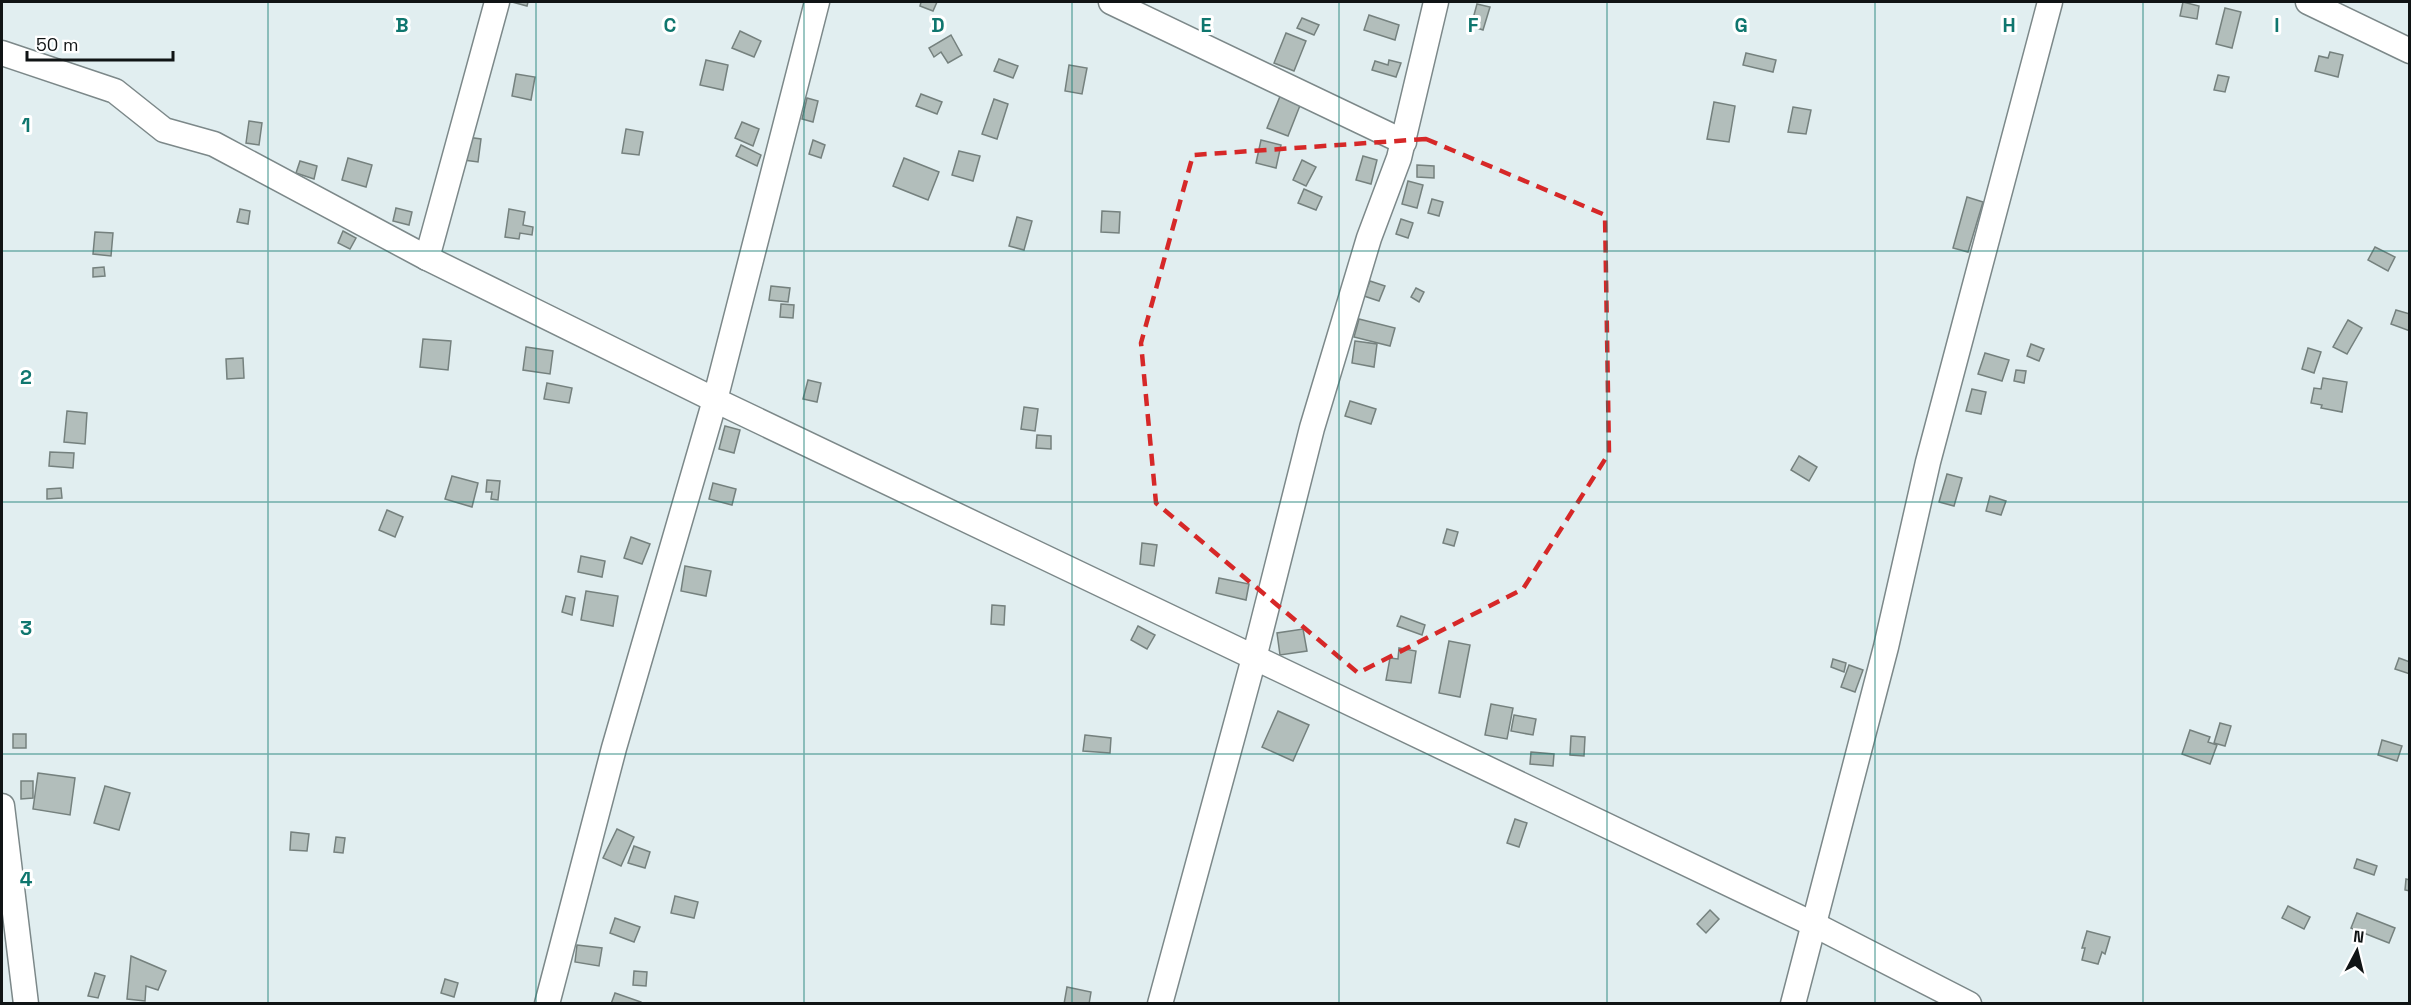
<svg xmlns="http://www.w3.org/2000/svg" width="2411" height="1005" viewBox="0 0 2411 1005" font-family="'Space Grotesk',sans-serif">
  <rect width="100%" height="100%" fill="#e1eef0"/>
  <!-- building -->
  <g fill="#b2bebb" stroke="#75817e" stroke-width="1.5">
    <polygon points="512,2 528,2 527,6"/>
    <polygon points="921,2 937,2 933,11 920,6"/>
    <polygon points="2183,2 2199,6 2197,19 2180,16"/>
    <polygon points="1477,4 1490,7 1483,30 1471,26"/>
    <polygon points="2225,8 2241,12 2232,48 2216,44"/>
    <polygon points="1369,15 1399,25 1395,40 1364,30"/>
    <polygon points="1302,18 1319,25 1314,35 1297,28"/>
    <polygon points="740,31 761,41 754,57 732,48"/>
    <polygon points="1286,33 1306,41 1294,71 1274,63"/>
    <polygon points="951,35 962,55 948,63 941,52 934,57 929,48"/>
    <polygon points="2330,52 2343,55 2338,77 2315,71 2319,56 2328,58"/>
    <polygon points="1746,53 1776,60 1773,72 1743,65"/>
    <polygon points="999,59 1018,66 1013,78 994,71"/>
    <polygon points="706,60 728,65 723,90 700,85"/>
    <polygon points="1389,60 1401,63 1396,77 1372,70 1375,61 1388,65"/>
    <polygon points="1069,65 1087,68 1082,94 1065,91"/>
    <polygon points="516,74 535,77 531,100 512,96"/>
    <polygon points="2218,75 2229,77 2225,92 2214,90"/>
    <polygon points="921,94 942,102 937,114 916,106"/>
    <polygon points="1281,94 1301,103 1288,136 1267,128"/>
    <polygon points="807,98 818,101 813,122 802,119"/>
    <polygon points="994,99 1008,104 997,139 982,134"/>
    <polygon points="1714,102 1735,106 1729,142 1707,139"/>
    <polygon points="1793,107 1811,110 1806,134 1788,132"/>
    <polygon points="249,121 262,123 259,145 246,143"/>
    <polygon points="742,122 759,129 753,146 735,138"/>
    <polygon points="626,129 643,132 639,155 622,153"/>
    <polygon points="467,137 481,139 478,162 464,160"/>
    <polygon points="813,140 825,145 821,158 809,154"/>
    <polygon points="1261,140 1281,145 1276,168 1256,163"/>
    <polygon points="741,145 761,155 757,166 736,156"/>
    <polygon points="959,151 980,156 973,181 952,175"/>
    <polygon points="1363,156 1377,160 1371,184 1356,180"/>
    <polygon points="348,158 372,165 366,187 342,180"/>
    <polygon points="904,158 939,172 928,200 893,186"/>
    <polygon points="1302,160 1316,167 1306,186 1293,180"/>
    <polygon points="300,161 317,166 314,179 296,173"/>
    <polygon points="1417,165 1434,166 1434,178 1417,177"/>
    <polygon points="1408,181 1423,185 1417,208 1402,204"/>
    <polygon points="1304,189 1322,197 1316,210 1298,203"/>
    <polygon points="1967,197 1983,202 1968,252 1953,248"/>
    <polygon points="1432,199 1443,202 1439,216 1428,213"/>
    <polygon points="396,208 412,212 409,225 393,221"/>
    <polygon points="240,209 250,211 248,224 237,222"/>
    <polygon points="509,209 525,212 523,225 533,227 532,235 520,233 519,239 505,237"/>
    <polygon points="1102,211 1120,212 1119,233 1101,232"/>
    <polygon points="1017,217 1032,221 1024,250 1009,246"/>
    <polygon points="1401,219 1413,223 1408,238 1396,234"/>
    <polygon points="343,231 356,238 350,249 338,243"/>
    <polygon points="95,232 113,233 111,256 93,254"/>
    <polygon points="2375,247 2395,257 2388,271 2368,260"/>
    <polygon points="104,267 105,276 93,277 93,268"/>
    <polygon points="1370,281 1385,286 1379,301 1364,296"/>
    <polygon points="771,286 790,288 788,302 769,300"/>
    <polygon points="1416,288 1424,292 1419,302 1411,297"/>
    <polygon points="781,304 794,305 793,318 780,317"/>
    <polygon points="2396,310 2410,314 2410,331 2391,324"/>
    <polygon points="1359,319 1395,328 1390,346 1354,337"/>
    <polygon points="2348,320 2362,328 2347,354 2333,347"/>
    <polygon points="423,339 451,341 448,370 420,367"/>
    <polygon points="1355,341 1377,344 1374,367 1352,363"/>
    <polygon points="2031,344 2044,349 2039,361 2027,356"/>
    <polygon points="526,347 553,351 550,374 523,370"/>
    <polygon points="2308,348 2321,352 2314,373 2302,369"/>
    <polygon points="1985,353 2009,360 2002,381 1978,374"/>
    <polygon points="243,358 244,378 227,379 226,359"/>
    <polygon points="2016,370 2026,371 2024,383 2014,381"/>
    <polygon points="2323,378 2347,382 2342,412 2321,408 2322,405 2311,403 2314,388 2321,389"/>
    <polygon points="808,380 821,383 817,402 803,399"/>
    <polygon points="547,383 572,388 569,403 544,399"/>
    <polygon points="1972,389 1986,392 1981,414 1966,411"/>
    <polygon points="1350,401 1376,409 1371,424 1345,416"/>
    <polygon points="1024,407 1038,409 1035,431 1021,429"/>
    <polygon points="67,411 87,413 85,444 64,442"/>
    <polygon points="725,426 740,430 734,453 719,449"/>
    <polygon points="1037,435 1051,436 1051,449 1036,448"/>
    <polygon points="50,452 74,453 73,468 49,466"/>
    <polygon points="1799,456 1817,467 1809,481 1791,470"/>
    <polygon points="1947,474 1962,478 1954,506 1939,502"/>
    <polygon points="452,476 478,483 472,507 445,499"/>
    <polygon points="487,480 500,481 498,500 491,499 492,492 486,492"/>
    <polygon points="713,483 736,489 732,505 709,499"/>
    <polygon points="61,488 62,498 47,499 47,489"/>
    <polygon points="1990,496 2006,501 2001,515 1986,511"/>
    <polygon points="387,510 403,517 395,537 379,530"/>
    <polygon points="1447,529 1458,532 1454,546 1443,543"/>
    <polygon points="631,537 650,544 642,564 624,558"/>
    <polygon points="1142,543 1157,545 1154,566 1140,564"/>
    <polygon points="581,556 605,561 602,577 578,572"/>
    <polygon points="685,566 711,571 706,596 681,591"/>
    <polygon points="1219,578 1249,584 1246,600 1216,593"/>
    <polygon points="586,591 618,596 613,626 581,620"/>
    <polygon points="566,596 575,598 572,615 562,612"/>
    <polygon points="992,605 1005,606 1004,625 991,624"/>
    <polygon points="1401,616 1425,625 1422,635 1397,626"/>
    <polygon points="1138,626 1155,635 1147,649 1131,640"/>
    <polygon points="1303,629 1307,651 1280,655 1277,633"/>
    <polygon points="1449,641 1470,645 1460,697 1439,693"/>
    <polygon points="1399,648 1416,651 1411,683 1386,680 1390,658 1398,659"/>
    <polygon points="2399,658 2410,662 2410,674 2395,669"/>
    <polygon points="1833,659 1846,663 1844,672 1831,667"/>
    <polygon points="1849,665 1863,670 1855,692 1841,687"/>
    <polygon points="1491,704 1513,708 1507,739 1485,735"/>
    <polygon points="1278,711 1309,725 1293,761 1262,747"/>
    <polygon points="1514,715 1536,719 1533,735 1511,731"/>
    <polygon points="2220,723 2231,726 2225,746 2214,743"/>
    <polygon points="2190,730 2210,737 2208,742 2217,745 2210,764 2182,754"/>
    <rect x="13" y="734" width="13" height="14"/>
    <polygon points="1085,735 1111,738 1110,753 1083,751"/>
    <polygon points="1571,736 1585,737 1584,756 1570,755"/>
    <polygon points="2382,740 2402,746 2397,761 2378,755"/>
    <polygon points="1531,752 1554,754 1553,766 1530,764"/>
    <polygon points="38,773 75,778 70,815 33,809"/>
    <polygon points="21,781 33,781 33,798 21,799"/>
    <polygon points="105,786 130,793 119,830 94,823"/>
    <polygon points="1515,819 1527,823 1519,847 1507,843"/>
    <polygon points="617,829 634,837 621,866 603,858"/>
    <polygon points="291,832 309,834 307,851 290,850"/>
    <polygon points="336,837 345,838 343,853 334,852"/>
    <polygon points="634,846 650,852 645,868 628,863"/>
    <polygon points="2357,859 2377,866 2374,875 2354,868"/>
    <polygon points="2406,879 2410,880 2410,891 2405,890"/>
    <polygon points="675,896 698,902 694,918 671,913"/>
    <polygon points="2288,906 2310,917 2304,929 2282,918"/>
    <polygon points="1710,910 1719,919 1706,933 1697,924"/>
    <polygon points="2357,913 2395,928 2389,943 2351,928"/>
    <polygon points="615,918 640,927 634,942 610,933"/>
    <polygon points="2087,931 2110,937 2105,954 2102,952 2098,964 2082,960 2085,948 2082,948"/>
    <polygon points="577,945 602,948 599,966 575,962"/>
    <polygon points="131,956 166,971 158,990 146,986 145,1001 127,999"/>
    <polygon points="634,971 647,972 646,986 633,985"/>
    <polygon points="95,973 105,976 98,998 88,996"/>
    <polygon points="445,979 458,983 454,997 441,993"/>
    <polygon points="1067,987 1091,992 1089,1004 1064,1004"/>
    <polygon points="615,993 641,1002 641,1004 611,1004"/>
  </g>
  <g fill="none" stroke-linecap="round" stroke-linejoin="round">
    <!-- minor casing -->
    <g stroke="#7c8889" stroke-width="27">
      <g id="minor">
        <polyline points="1111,2 1404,142"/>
        <polyline points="2308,2 2410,51"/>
        <polyline points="2,53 115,91 164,130 214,144 427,258 715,400 1815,925 1969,1004"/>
        <polyline points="427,258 497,2"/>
        <polyline points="2,806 26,1004"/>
        <polyline points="547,1004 614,748 715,400 817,2"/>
        <polyline points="1160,1004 1254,658 1312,428 1369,238 1399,158 1436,2"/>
        <polyline points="1793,1004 1886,647 1928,462 2050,2"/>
      </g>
    </g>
    <!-- minor -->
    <use href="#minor" stroke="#fff" stroke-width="24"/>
  </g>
  <!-- marked area -->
  <path fill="none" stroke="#d62828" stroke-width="4.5" stroke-dasharray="12 8" stroke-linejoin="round" d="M 1426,139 L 1605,215 L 1609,453 L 1523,589 L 1358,673 L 1156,503 L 1141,343 L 1193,155 Z"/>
  <!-- grid -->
  <path fill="none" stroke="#0f766e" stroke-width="1.5" stroke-opacity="0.55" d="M 268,2 L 268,1004M 536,2 L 536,1004M 804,2 L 804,1004M 1072,2 L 1072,1004M 1339,2 L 1339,1004M 1607,2 L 1607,1004M 1875,2 L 1875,1004M 2143,2 L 2143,1004M 2,251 L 2410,251M 2,502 L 2410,502M 2,754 L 2410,754"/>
  <g font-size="20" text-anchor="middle" font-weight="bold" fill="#0f766e" stroke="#fff" stroke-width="6" stroke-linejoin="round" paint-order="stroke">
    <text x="402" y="32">B</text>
    <text x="670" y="32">C</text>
    <text x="938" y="32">D</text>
    <text x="1206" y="32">E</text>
    <text x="1473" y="32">F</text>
    <text x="1741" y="32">G</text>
    <text x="2009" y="32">H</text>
    <text x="2277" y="32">I</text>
    <text x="26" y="132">1</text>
    <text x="26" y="384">2</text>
    <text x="26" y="635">3</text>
    <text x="26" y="886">4</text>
  </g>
  <!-- border -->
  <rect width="2411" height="1005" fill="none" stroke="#101415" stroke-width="6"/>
  <!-- north arrow -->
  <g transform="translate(2357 951) rotate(7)" stroke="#ffffff" stroke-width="4.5" paint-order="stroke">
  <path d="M0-4.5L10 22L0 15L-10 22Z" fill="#101415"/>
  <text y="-9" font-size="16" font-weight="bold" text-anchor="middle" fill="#101415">N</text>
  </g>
  <!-- scale -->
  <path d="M27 51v9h146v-9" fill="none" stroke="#101415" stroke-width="3"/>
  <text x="36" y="51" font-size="18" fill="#101415" stroke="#ffffff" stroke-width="4.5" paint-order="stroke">50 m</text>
</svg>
